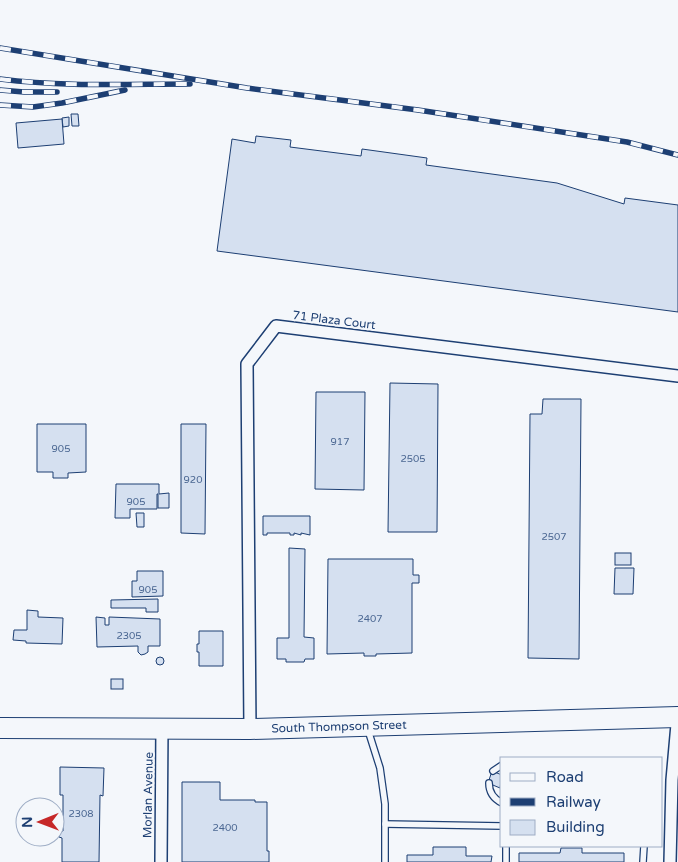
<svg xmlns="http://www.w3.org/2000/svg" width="678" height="862" viewBox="0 0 678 862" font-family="'Varela Round',sans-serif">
  <rect width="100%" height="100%" fill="#f4f7fb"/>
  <!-- building -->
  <g fill="#d5e0f0" stroke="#1d3f73">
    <polygon points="71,114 78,114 79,126 72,126"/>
    <polygon points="69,117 69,126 63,127 62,118"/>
    <polygon points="62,119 64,144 18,148 16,123"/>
    <polygon points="256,136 291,140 290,147 361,156 362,149 427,158 426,165 557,183 624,204 625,198 678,205 678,312 217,251 232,139 255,143"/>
    <polygon points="390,383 438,384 437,532 388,532"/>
    <polygon points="316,392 365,392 364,490 315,489"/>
    <polygon points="543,399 581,399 579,659 528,658 530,414 542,414"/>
    <polygon points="37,424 86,424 86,472 68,473 68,478 53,478 53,472 37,472"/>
    <polygon points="181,424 206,424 205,534 181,533"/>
    <polygon points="116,484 159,484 159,494 169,493 169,508 158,508 158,494 157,494 157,509 130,509 130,518 115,518"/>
    <polygon points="136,513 144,513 144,527 137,527"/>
    <polygon points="263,516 310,516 310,535 301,533 301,535 294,533 294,535 290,535 290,533 267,533 267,535 263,535"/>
    <polygon points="289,548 305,549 304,637 314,638 314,659 305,659 304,662 286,662 286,659 277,659 277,638 289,638"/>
    <rect x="615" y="553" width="16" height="12"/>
    <polygon points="328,559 413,559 413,575 419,575 419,583 412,583 412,653 376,654 376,656 364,656 364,653 327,654"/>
    <polygon points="615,568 634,568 633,594 614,594"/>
    <polygon points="137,571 163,571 163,596 132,597 132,581 137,581"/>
    <polygon points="158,599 158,612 146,612 146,608 111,608 111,600"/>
    <polygon points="27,610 38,611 38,617 63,618 62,644 26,643 26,641 13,640 14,630 27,630"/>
    <polygon points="96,617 105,618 105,625 109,625 109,617 160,619 160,646 148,646 148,652 145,654 141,655 138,652 138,646 97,647"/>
    <polygon points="199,631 223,631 223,666 199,666 199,652 197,652 197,644 199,644"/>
    <circle cx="160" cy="661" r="4"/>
    <rect x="111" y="679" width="12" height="10"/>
    <polygon points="60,767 104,768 103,796 100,795 99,862 62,862 62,838 59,837 60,831 63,831 63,795 60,795"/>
    <polygon points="492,771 502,775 500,788 488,783"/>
    <polygon points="182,782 220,782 220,800 255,800 255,802 267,802 267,851 269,851 269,862 182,862"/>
    <polygon points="433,847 466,847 466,856 492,856 491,862 407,862 407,855 433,855"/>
    <polygon points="561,848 582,848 582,853 624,853 624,862 519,862 519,853 560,853"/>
  </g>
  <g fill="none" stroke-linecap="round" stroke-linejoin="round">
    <!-- service casing -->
    <g stroke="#1d3f73" stroke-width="8">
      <g id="service">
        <polyline points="368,730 380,768 385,804 385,862"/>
        <polyline points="493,771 502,765"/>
        <path d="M 489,783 C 489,792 494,799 502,803"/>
        <polyline points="385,824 502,826"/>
        <polyline points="506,862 506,846"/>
        <polyline points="643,862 644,846"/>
      </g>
    </g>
    <!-- minor casing -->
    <g stroke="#1d3f73" stroke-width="14">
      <g id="minor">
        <polyline points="250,729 247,364 276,326 678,376"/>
        <polyline points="161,862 162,727"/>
        <polyline points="670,862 672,780 678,713"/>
      </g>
    </g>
    <!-- trunk casing -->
    <g stroke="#1d3f73" stroke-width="22">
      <g id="trunk">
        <path id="s1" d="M 0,728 L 250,729 L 678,717"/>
      </g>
    </g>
    <!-- service -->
    <use href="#service" stroke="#f4f7fb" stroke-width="5.5"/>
    <!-- minor -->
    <use href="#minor" stroke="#f4f7fb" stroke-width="11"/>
    <!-- trunk -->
    <use href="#trunk" stroke="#f4f7fb" stroke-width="20"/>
    <!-- rail casing -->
    <g stroke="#1d3f73" stroke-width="5.5">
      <g id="rail">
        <polyline points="0,48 247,88 418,110 627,142 678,155"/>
        <path d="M 0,79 C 63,87 126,84 190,84"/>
        <polyline points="0,90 24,92 57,92"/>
        <polyline points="0,105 33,107 62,103 125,90"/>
      </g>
    </g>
    <!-- rail -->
    <use href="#rail" stroke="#f4f7fb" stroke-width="4" stroke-dasharray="11" stroke-linecap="butt"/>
  </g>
  <g text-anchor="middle" stroke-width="4" stroke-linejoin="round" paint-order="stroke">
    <!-- number labels -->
    <g font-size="10" fill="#4b6792">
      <text x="340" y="445">917</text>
      <text x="61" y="452">905</text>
      <text x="413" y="462">2505</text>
      <text x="193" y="483">920</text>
      <text x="136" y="505">905</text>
      <text x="554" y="540">2507</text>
      <text x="148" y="593">905</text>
      <text x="370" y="622">2407</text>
      <text x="129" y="639">2305</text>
      <text x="81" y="817">2308</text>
      <text x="225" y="831">2400</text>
    </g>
    <!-- street labels -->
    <g font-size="12" fill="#1d3f73" stroke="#f4f7fb">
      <text transform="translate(334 320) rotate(7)" y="4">71 Plaza Court</text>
      <text dy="4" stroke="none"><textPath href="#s1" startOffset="339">South Thompson Street</textPath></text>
      <text transform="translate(148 795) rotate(-89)" y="4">Morlan Avenue</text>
    </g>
  </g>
  <!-- legend -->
  <rect x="500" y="757" width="162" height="90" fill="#f4f7fb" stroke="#9eadc5"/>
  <rect x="510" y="773" width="25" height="8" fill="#f4f7fb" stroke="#9eadc5"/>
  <text x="546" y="782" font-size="15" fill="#1d3f73">Road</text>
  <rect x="510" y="798" width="25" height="8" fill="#1d3f73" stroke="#9eadc5"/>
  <text x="546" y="807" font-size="15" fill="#1d3f73">Railway</text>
  <rect x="510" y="820" width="25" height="15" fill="#d5e0f0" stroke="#9eadc5"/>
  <text x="546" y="832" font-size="15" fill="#1d3f73">Building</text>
  <!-- north arrow -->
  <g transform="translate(40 822) rotate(269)"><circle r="24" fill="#f4f7fb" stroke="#9eadc5"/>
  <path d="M0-4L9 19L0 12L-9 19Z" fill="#c62828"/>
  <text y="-8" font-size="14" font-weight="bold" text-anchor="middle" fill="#1d3f73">N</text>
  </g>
</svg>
